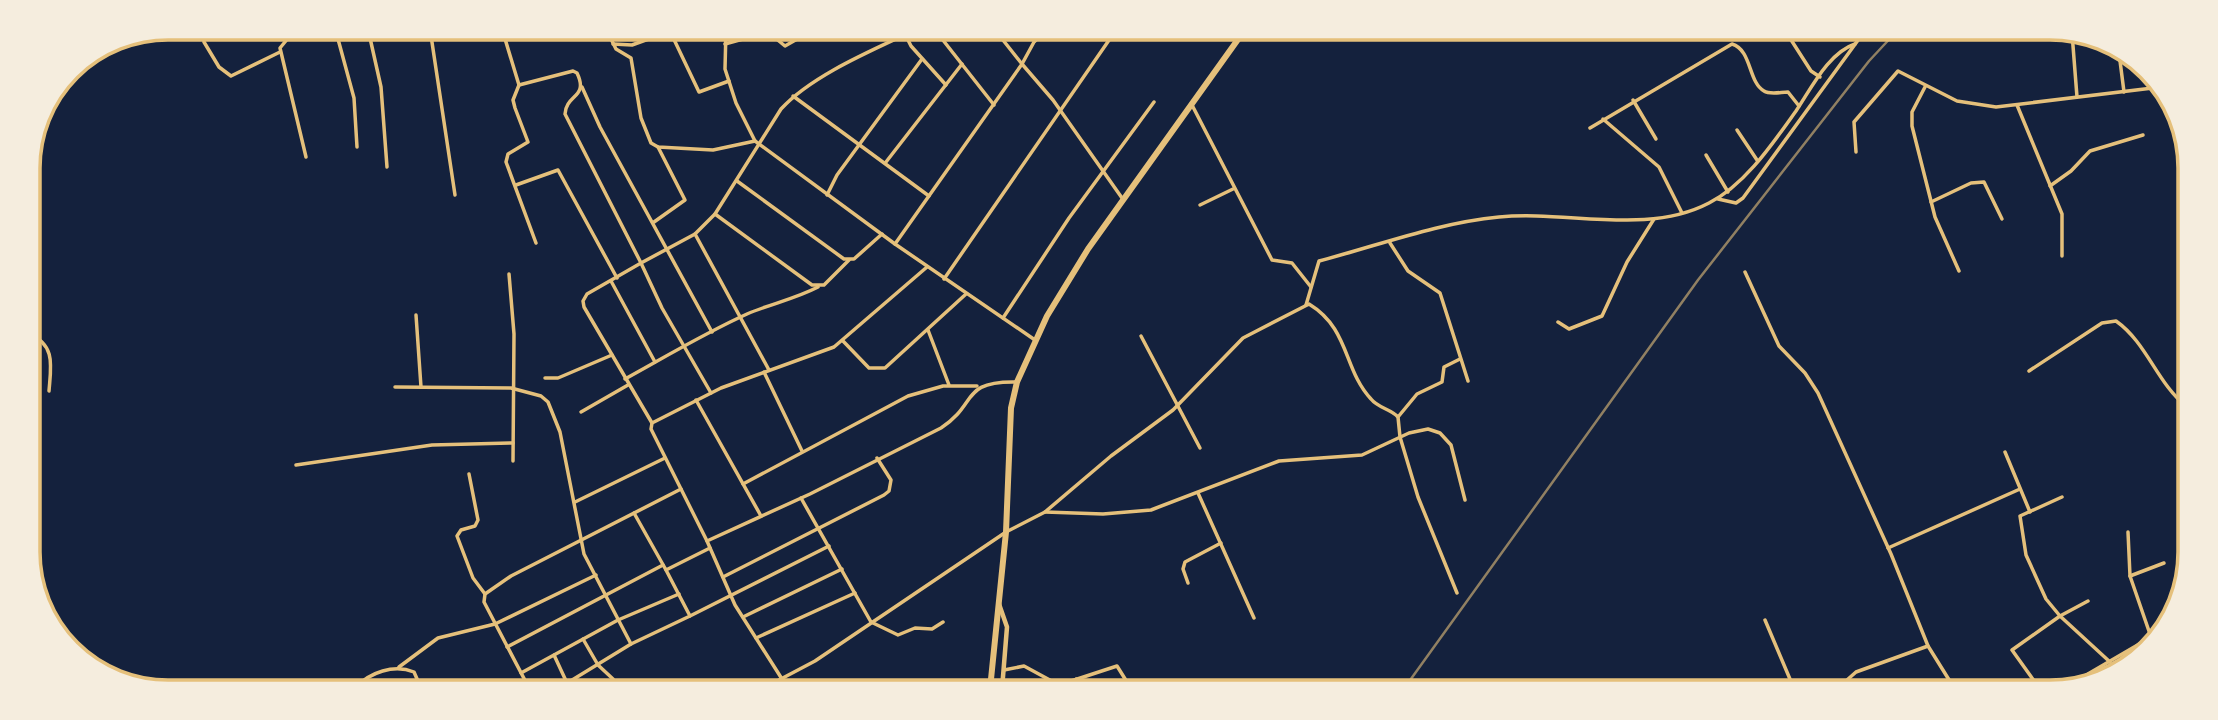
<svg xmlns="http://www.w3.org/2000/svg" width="2218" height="720" viewBox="0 0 2218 720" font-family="'Source Sans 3',sans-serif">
  <rect width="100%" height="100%" fill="#14213d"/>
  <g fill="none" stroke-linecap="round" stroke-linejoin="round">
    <!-- minor -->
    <g stroke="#e5c07b" stroke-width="3.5">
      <polyline points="335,28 354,98 357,147"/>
      <polyline points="368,29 381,87 387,167"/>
      <polyline points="430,29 455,195"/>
      <polyline points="502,29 519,85 513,100 515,108 528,142 508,154 506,162 536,243"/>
      <polyline points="606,29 616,49 631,58 641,118 651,143 658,147 713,150 755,141"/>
      <polyline points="669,29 699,92 729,81"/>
      <polyline points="726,29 725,69 736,103 755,141 895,244"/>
      <polyline points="903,30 911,46 946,85"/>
      <polyline points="935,30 994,105"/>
      <polyline points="995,30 1022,64 895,244 1035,340"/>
      <polyline points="1036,30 1034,42 1022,64 1053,100 1122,198"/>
      <polyline points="1786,32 1811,71 1820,77"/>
      <polyline points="1850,32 1858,39"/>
      <polyline points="2072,33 2077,97"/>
      <polyline points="1035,41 1046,30"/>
      <polyline points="204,42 219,67 231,76 280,52"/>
      <polyline points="613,44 632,45 676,29"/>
      <polyline points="725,44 768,32 785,46 813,30"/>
      <polyline points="2119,53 2124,92"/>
      <path d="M 519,85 L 573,71 L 577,73 C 589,98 566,94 565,114 L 641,263 L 587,294 L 583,301 L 584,307 L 652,423"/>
      <polyline points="582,87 600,127 712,332"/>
      <polyline points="1925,87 1912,112 1912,126 1935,217 1959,271"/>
      <polyline points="793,96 929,196"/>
      <polyline points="1633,100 1656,139"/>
      <polyline points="1192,105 1272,260 1292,263 1311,287"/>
      <polyline points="2017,105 2062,214 2062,256"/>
      <polyline points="1603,119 1659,167 1682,213"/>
      <path d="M 1590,128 L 1732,44 C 1752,50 1748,82 1764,91 C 1770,95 1781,92 1788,92 L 1799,106"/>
      <polyline points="1737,130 1757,160"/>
      <polyline points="1856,152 1854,122 1898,71 1957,101 1996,107 2161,87"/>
      <polyline points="1706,155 1728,192"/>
      <polyline points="306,157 280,48 289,37 306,28"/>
      <polyline points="886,162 962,64"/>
      <polyline points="737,181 844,259 854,259 882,234"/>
      <polyline points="516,185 558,170 617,278"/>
      <polyline points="2050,186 2071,171 2090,151 2143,135"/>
      <polyline points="827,195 837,175 922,59"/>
      <polyline points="1718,199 1736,203 1743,198 1864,32"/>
      <polyline points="1931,202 1971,183 1984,182 2002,219"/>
      <polyline points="1200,205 1233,189"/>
      <polyline points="715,214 812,285 824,285 849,260"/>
      <polyline points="654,222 685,200 658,147"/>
      <polyline points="695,234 769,370"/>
      <polyline points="1390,243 1408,271 1440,293 1468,381"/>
      <polyline points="2182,266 2187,297"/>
      <polyline points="1745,272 1779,346 1805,373 1818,393 1891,554 1928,646 1956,691"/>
      <polyline points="509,274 514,334 513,461"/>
      <polyline points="944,279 1116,30"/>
      <polyline points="611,281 655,362"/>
      <path d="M 1306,305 L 1319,261 C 1380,245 1437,223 1499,217 C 1567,210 1646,236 1709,203 C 1745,185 1773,143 1796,111 C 1811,89 1828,53 1855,44"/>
      <polyline points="416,315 421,387"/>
      <polyline points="1003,318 1069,218 1154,102"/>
      <polyline points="1558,322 1569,329 1602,316 1627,262 1654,219"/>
      <polyline points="928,330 949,385"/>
      <path d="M 29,333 C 56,346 51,365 49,391"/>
      <polyline points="1141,336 1200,448"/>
      <polyline points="843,341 869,368 885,368 966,294"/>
      <path d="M 2029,371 L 2102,323 L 2116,321 C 2147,343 2157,383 2186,406"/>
      <polyline points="764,372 802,451"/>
      <polyline points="545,378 558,378 612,355"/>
      <path d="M 625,379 C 665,357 705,333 747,314 C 770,304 795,299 818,287"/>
      <polyline points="395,387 511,388 541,396 548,402 560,432 584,554 631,644"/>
      <path d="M 711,393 L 662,308 L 641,263 L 695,234 L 715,214 L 781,109 C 812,75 873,50 915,30"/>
      <polyline points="696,400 761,516"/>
      <polyline points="581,412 628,385"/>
      <polyline points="1398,417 1417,394 1442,382 1444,367 1460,359"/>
      <polyline points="2005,452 2030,512"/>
      <polyline points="296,465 432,445 513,443"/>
      <polyline points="469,474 478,520 475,526 461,530 457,536 473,578 485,594"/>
      <polyline points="743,484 908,396 943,386 977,386"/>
      <polyline points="1198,493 1254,618"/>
      <polyline points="2062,497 2020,516 2026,555 2046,599 2060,616 2110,662"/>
      <polyline points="801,498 871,622 898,635 915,628 932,629 943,622"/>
      <polyline points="575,502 665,458"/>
      <polyline points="1045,512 1103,514 1151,510 1279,461 1362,455 1409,433 1428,429 1440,433 1451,445 1465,500"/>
      <polyline points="634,513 666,570 710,548"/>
      <polyline points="2128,532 2130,576 2151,637"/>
      <polyline points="707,541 651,429 652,423 721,388 834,347 927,267"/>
      <polyline points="1888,548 2020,489"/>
      <polyline points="2130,576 2164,563"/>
      <polyline points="723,577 884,495 889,491 891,480 877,458"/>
      <polyline points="1188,583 1183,569 1185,562 1221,543"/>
      <polyline points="690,616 829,546"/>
      <polyline points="743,617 842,569"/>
      <polyline points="1765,620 1795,691"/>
      <polyline points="756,638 855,593"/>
      <polyline points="583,639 598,665 613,679 617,688"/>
      <polyline points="507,647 663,565"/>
      <polyline points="554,655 567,683"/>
      <polyline points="399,667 438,638 495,624 596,575"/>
      <polyline points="1004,670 1024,666 1059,685 1117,666 1132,690"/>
      <polyline points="521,673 618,620 679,594"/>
      <path d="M 782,679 L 735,605 L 707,541 L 810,494 L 941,428 C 978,404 960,381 1016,382"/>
      <polyline points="1076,679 1080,689"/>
      <path d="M 355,688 C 370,672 394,664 414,672 L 421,688"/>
      <polyline points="529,688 484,602 485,594 511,576 681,489"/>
      <polyline points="559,688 631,644 690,616 666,570"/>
      <path d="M 762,689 L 815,661 L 1006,532 L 1045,512 L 1111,456 L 1173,410 L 1243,338 L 1309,304 C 1350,329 1343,369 1371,399 C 1378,408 1391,409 1398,417 L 1400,437 L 1418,497 L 1457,593"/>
      <polyline points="1849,691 1847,680 1856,672 1928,646"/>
      <polyline points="2042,692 2012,650 2060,616 2088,601"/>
      <polyline points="2057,692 2153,636"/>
    </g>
    <!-- tertiary -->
    <polyline stroke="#e5c07b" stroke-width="4.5" points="999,604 1007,627 1002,689"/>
    <!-- trunk -->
    <polyline stroke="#e5c07b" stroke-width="6" points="990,689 1006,532 1011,408 1017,382 1047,316 1088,249 1244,31"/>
    <!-- rail -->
    <polyline stroke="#918062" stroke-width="2.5" points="1403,690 1698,280 1869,61 1896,32"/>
  </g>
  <!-- crop -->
  <path d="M0 0H2218V720H0ZM168 40H2050A128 128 0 0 1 2178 168V552A128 128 0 0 1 2050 680H168A128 128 0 0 1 40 552V168A128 128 0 0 1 168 40Z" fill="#f5edde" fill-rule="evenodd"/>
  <path fill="none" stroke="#e5c07b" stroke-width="3.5" d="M168 40H2050A128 128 0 0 1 2178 168V552A128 128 0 0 1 2050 680H168A128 128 0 0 1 40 552V168A128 128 0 0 1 168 40Z"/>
</svg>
